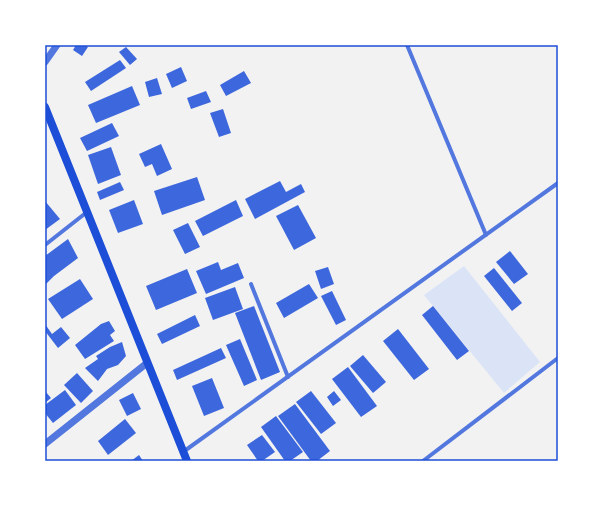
<svg xmlns="http://www.w3.org/2000/svg" width="603" height="506" viewBox="0 0 603 506" font-family="'Source Sans 3',sans-serif">
  <rect width="100%" height="100%" fill="#f2f2f2"/>
  <!-- green -->
  <polygon fill="#dbe4f7" points="464,266 540,362 504,393 424,295"/>
  <!-- building -->
  <g fill="#3d67dc">
    <polygon points="76,45 85,45 88,47 82,56 73,50"/>
    <polygon points="126,47 137,59 130,65 119,52"/>
    <polygon points="120,60 126,68 91,91 85,82"/>
    <polygon points="181,67 187,81 172,88 166,74"/>
    <polygon points="244,71 251,83 226,96 220,85"/>
    <polygon points="157,78 162,94 149,97 145,82"/>
    <polygon points="132,86 140,105 96,123 88,105"/>
    <polygon points="206,91 211,102 191,109 187,98"/>
    <polygon points="223,109 231,133 219,137 210,113"/>
    <polygon points="112,123 119,136 87,151 80,138"/>
    <polygon points="161,144 172,169 157,176 152,164 145,167 139,154"/>
    <polygon points="111,147 121,175 98,184 88,155"/>
    <polygon points="197,177 205,200 162,215 154,191"/>
    <polygon points="280,181 286,192 301,184 305,192 255,219 245,199"/>
    <polygon points="120,182 124,190 100,200 97,192"/>
    <polygon points="134,200 143,224 118,233 109,210"/>
    <polygon points="236,200 243,216 203,236 195,221"/>
    <polygon points="45,201 60,219 45,230"/>
    <polygon points="298,205 316,238 294,250 276,216"/>
    <polygon points="188,223 200,247 185,254 173,230"/>
    <polygon points="68,239 78,258 54,276 46,284 45,283 45,256"/>
    <polygon points="510,251 528,274 514,284 496,262"/>
    <polygon points="218,262 221,270 238,263 244,278 206,294 196,271"/>
    <polygon points="328,267 334,284 321,289 315,271"/>
    <polygon points="494,268 522,303 512,311 484,276"/>
    <polygon points="187,269 197,293 156,310 146,286"/>
    <polygon points="80,279 93,299 62,319 48,299"/>
    <polygon points="309,284 318,298 284,318 276,303"/>
    <polygon points="235,287 243,309 213,320 205,298"/>
    <polygon points="332,291 346,320 336,325 321,296"/>
    <polygon points="254,306 280,372 261,380 235,313"/>
    <polygon points="433,306 469,351 457,360 422,315"/>
    <polygon points="195,315 200,326 162,344 157,334"/>
    <polygon points="109,321 115,331 110,335 114,341 85,359 75,345 101,324"/>
    <polygon points="45,324 52,334 61,327 70,338 58,348 45,331"/>
    <polygon points="398,329 429,369 414,380 383,341"/>
    <polygon points="240,339 257,380 244,386 226,345"/>
    <polygon points="122,342 126,356 118,365 107,369 98,381 85,368 98,359 96,356 110,347"/>
    <polygon points="221,348 226,358 177,380 173,370"/>
    <polygon points="363,355 386,382 373,393 350,366"/>
    <polygon points="348,367 377,406 361,417 332,379"/>
    <polygon points="77,373 93,391 81,403 64,385"/>
    <polygon points="212,378 224,408 204,416 192,386"/>
    <polygon points="65,390 76,405 53,423 45,413 45,405"/>
    <polygon points="45,391 51,398 45,403"/>
    <polygon points="311,391 336,423 321,434 296,402"/>
    <polygon points="334,391 341,400 333,406 327,397"/>
    <polygon points="133,393 141,409 127,416 119,400"/>
    <polygon points="295,404 330,451 317,461 311,461 278,416"/>
    <polygon points="276,416 303,452 290,461 285,461 261,427"/>
    <polygon points="125,419 136,433 108,455 98,441"/>
    <polygon points="262,435 275,452 262,461 258,461 247,445"/>
    <polygon points="139,455 143,461 131,461"/>
  </g>
  <g fill="none" stroke-linecap="round" stroke-linejoin="round">
    <!-- minor -->
    <g stroke="#5277de" stroke-width="4">
      <polyline points="407,45 486,235"/>
      <polyline points="45,245 87,212"/>
      <polyline points="251,284 288,377"/>
      <polyline points="183,452 558,183"/>
      <polyline points="423,461 558,358"/>
    </g>
    <!-- tertiary -->
    <g stroke="#5277de" stroke-width="7">
      <polyline points="45,62 57,45"/>
      <polyline points="45,444 147,363"/>
    </g>
    <!-- secondary -->
    <polyline stroke="#1d4ed8" stroke-width="8" points="45,107 187,461"/>
  </g>
  <!-- border -->
  <rect width="603" height="506" fill="none" stroke="#ffffff" stroke-width="92"/>
  <rect x="46" y="46" width="511" height="414" fill="none" stroke="#1d4ed8" stroke-width="1.5"/>
</svg>
